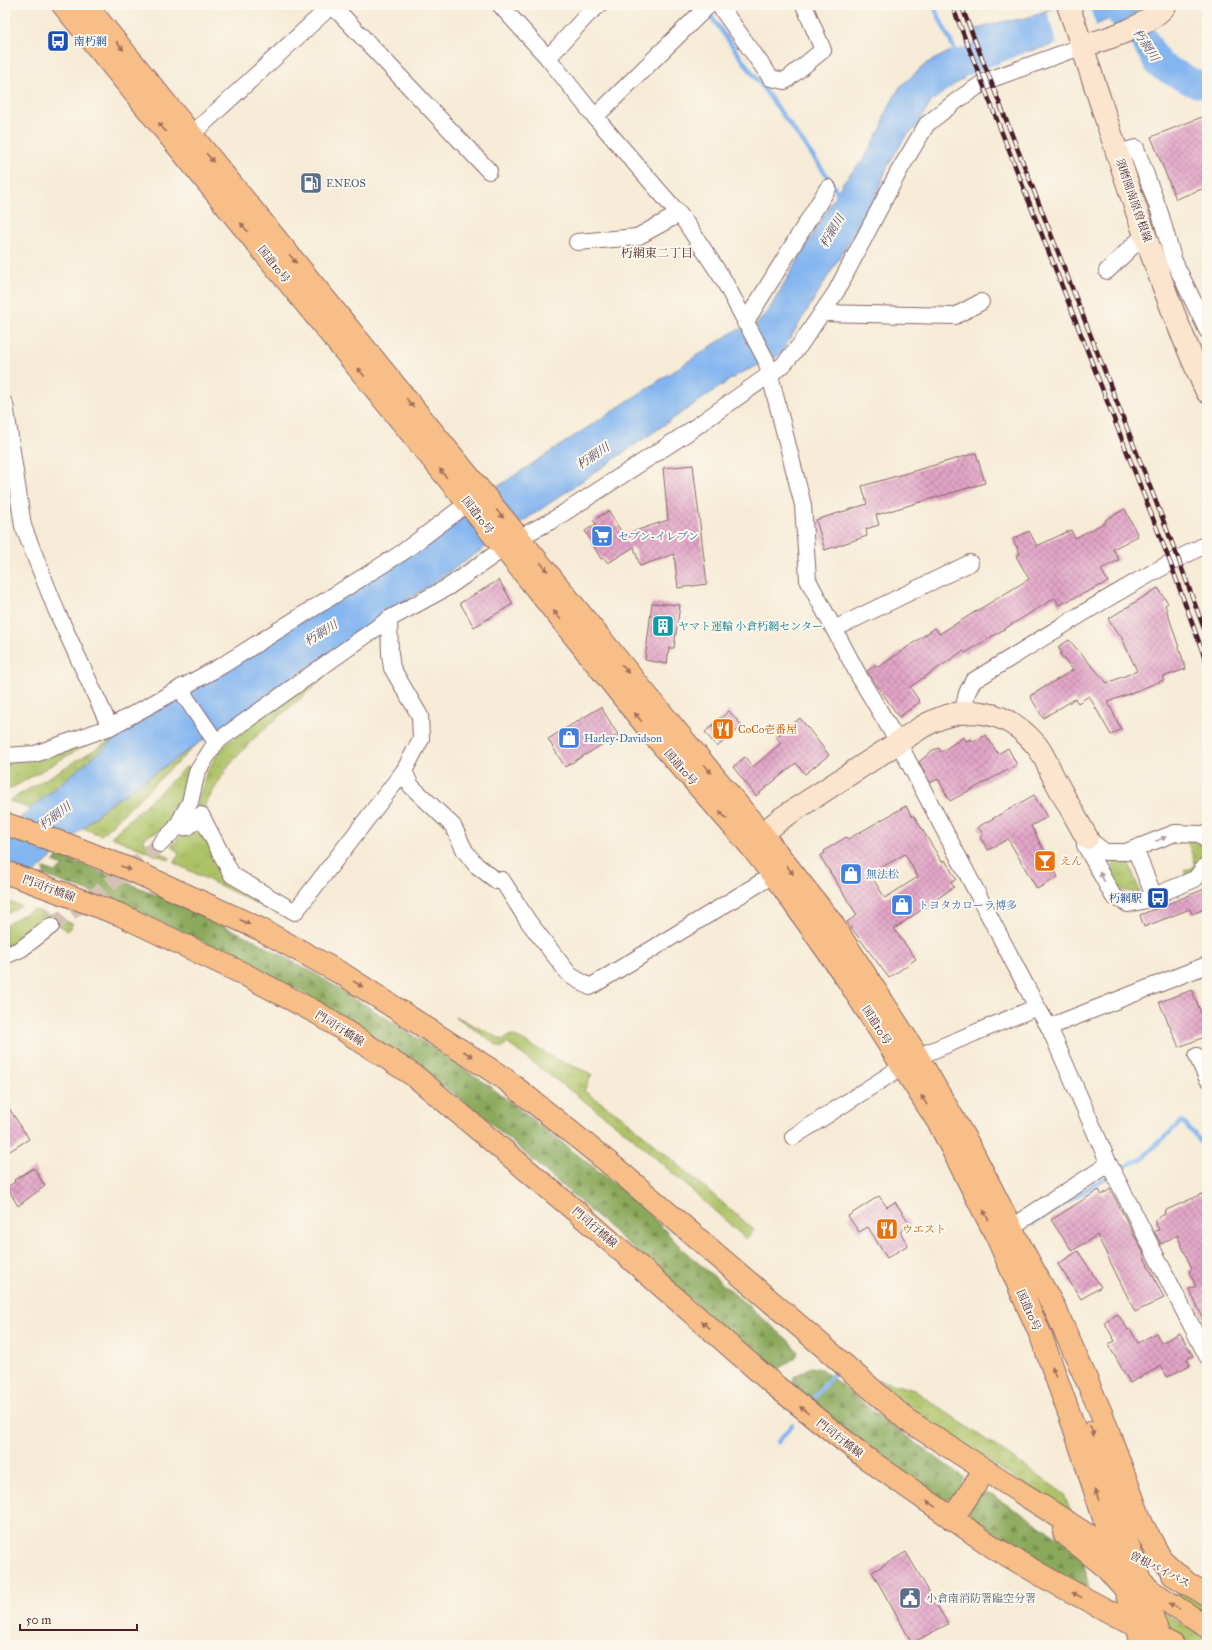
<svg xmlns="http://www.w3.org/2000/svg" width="1212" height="1650" viewBox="0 0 1212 1650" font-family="'IM FELL Great Primer','Noto Serif JP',serif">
  <defs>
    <pattern id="grass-tufts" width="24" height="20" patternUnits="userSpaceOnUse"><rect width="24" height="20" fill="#aec367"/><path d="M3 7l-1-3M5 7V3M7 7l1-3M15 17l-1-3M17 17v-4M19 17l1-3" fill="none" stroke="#97a75a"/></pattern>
    <pattern id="forest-firs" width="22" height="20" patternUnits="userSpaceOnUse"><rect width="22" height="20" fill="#8aa95c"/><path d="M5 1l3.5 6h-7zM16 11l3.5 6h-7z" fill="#73894c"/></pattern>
    <pattern id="building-cross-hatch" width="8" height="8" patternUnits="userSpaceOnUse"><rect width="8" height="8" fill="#e2a5c7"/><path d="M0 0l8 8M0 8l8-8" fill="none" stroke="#b986a2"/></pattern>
  </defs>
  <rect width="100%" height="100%" fill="#fbf7ec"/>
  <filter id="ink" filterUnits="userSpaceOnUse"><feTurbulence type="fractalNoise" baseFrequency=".025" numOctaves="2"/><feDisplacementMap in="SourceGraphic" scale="8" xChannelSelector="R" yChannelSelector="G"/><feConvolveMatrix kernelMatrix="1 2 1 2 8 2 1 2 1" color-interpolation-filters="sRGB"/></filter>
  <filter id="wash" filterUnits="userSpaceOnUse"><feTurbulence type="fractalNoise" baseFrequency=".012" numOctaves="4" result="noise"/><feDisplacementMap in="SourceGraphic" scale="16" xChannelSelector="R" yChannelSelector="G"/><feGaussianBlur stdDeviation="0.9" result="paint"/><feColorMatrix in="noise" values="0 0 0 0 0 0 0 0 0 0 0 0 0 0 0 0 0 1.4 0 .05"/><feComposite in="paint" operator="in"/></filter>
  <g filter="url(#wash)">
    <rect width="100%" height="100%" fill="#f6ebd6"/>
    <!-- grass -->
    <g fill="url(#grass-tufts)" stroke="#7c7149">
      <polygon points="323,671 322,680 252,740 227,768 202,810 186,825 197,805 206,774 212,763 225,745"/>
      <polygon points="121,734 30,809 9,801"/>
      <polygon points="96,739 5,792 5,763"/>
      <polygon points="199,742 101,835 83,828 109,805"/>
      <path d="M 186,767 L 191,767 C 184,795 179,813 157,833 L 153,833 L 142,840 L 170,858 L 169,860 L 111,837 Z"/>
      <polygon points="201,818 230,877 293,919 292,921 174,863 179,853 171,846"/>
      <path d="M 1170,840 C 1187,840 1205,834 1204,858 L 1187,877 L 1184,871 L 1193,867 L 1195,863 L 1188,843 L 1182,841 L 1173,845 Z"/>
      <path d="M 1126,856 L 1140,892 C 1122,893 1118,889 1109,875 C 1111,863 1115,861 1126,856 Z"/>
      <polygon points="5,901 21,906 5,915"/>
      <polygon points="33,909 73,924 67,931 51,919 42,916 37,924 43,926 5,948 5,925"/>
      <polygon points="455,1016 503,1040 512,1035 558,1060 592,1074 584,1091 624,1118 754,1230 746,1239 631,1136 507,1043 501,1048"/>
      <path d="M 876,1379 L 914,1390 L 1063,1493 L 1072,1514 C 1005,1472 935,1431 876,1379 Z"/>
      <polygon points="1183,1593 1207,1606 1207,1616 1172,1594"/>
      <polygon points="1160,1610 1207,1639 1207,1645 1195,1645 1164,1630"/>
    </g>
    <!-- forest -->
    <g fill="url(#forest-firs)" stroke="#6a6444">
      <path d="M 63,856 L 150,892 L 256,941 L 314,973 L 413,1035 L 487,1084 L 642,1205 L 682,1249 L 789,1341 L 798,1352 L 796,1357 L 776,1371 L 772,1371 L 478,1112 C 396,1050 310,991 217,948 C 175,928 133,909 90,892 C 75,886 59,882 44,875 L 44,868 L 56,872 L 63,866 L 53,862 L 58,857 Z"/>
      <path d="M 811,1367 L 821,1369 L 891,1425 L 963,1477 C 963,1489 953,1502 940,1499 C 930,1496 906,1476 897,1469 C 862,1442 827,1415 792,1388 L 794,1377 Z"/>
      <polygon points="986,1493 993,1496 1063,1540 1083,1557 1089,1590 1015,1549 970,1517 967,1511 979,1494"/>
    </g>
    <!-- water -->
    <g fill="#83b5f0" stroke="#666a8e">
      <polygon points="1061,5 1126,5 1124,12 1050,46 986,61 974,30 1001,22 1023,19"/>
      <path d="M 1152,37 C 1161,61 1182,74 1207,80 L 1207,93 C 1187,90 1161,79 1149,62 C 1145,56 1142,49 1139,42 Z"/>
      <polygon points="951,51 964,78 933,99 916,127 905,137 886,169 877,196 780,355 737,375 104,808 40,868 5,897 5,833 30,809 121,734 733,332 757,324 770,308 844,181 863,160 882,127 885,113 900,87 927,63"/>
    </g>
    <!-- pier -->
    <polygon fill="#f6ebd6" points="1062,5 1089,5 1097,28 1057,45 1047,11"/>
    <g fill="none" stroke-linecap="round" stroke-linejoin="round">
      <!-- stream -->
      <g stroke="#83b5f0" stroke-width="4.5">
        <polyline points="933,5 961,63"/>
        <polyline points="707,11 828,177 840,197"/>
        <polyline points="1123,1167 1140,1160 1182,1121 1207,1148"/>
        <polyline points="1032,1224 1103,1179 1110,1177"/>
        <polyline points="810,1403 834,1373"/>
        <polyline points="778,1442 792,1425"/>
      </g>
      <!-- river -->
      <g stroke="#83b5f0" stroke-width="28">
        <polyline points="1112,5 1140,32 1159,65 1194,83 1207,85"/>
        <polyline points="927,88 957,65 1019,40"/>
      </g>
    </g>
    <g id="blocks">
      <!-- building -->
      <g fill="url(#building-cross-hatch)" fill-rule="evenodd">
        <polygon points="1207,115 1207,187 1176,199 1151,137"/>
        <polygon points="976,453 985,483 876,515 879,525 866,529 867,536 825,550 816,520 867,504 862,486"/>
        <polygon points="693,465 707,584 678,588 674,554 640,566 634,547 608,563 604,558 601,559 585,531 596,524 593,520 609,511 623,535 668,520 663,468"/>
        <polygon points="1125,509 1138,536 1113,549 1119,560 1101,569 1108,582 1059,605 1055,598 965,653 963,651 910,687 920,702 899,717 867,671 876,665 879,667 935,628 939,634 1029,579 1016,556 1020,554 1013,539 1029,531 1037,546 1071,530 1075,538 1106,522 1105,520"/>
        <polygon points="499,580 513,604 474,627 460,603"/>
        <polygon points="1158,588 1168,603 1165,605 1186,669 1162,677 1164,680 1108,702 1121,729 1111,735 1089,696 1078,703 1075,699 1043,718 1030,696 1073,670 1060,654 1062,653 1058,647 1069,640 1107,683 1137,671 1120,634 1118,635 1108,619"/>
        <polygon points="652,603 680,605 674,648 669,648 667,664 645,660"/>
        <polygon points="601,707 618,735 565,767 548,739"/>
        <polygon points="729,711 742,726 717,747 705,732"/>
        <polygon points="800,718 829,755 805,774 796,763 756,796 733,767 745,757 753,767 781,743 776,737"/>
        <polygon points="986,735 998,754 1008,748 1017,765 950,801 938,779 930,783 919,762 933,750 939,748 941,752 964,737 966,741 971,739 973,742"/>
        <polygon points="1034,795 1047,817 1031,826 1058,877 1037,889 1008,839 988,850 980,837 983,834 978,827"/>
        <path d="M 906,806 L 912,817 L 914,816 L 942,862 L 945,860 L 956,879 L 951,883 L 954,887 L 894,929 L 916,959 L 889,978 L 847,922 L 857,915 L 820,856 L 825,853 L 824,851 L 846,837 L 848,839 ZM 905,854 L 918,877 L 885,898 L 870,874 Z"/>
        <polygon points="1207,888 1207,908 1192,914 1190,909 1144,927 1140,915"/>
        <polygon points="1192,990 1207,1028 1207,1036 1179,1047 1159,1002"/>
        <polygon points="5,1102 29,1139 5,1154"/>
        <polygon points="34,1168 45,1186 18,1206 7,1187 15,1182 14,1180"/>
        <polygon points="1110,1189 1144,1254 1143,1255 1164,1298 1135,1312 1097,1235 1072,1251 1051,1220 1099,1190 1102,1195"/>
        <polygon points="1207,1192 1207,1326 1189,1289 1196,1286 1189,1271 1192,1269 1177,1235 1161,1244 1154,1231 1159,1230 1154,1220 1165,1214 1164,1211"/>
        <polygon points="879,1196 887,1207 895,1202 911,1225 900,1232 908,1245 887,1258 868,1227 859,1232 848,1216"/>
        <polygon points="1078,1251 1101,1287 1081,1299 1058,1264"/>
        <polygon points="1118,1314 1128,1330 1130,1329 1138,1343 1156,1333 1161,1343 1180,1333 1193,1356 1187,1359 1190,1365 1167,1377 1161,1366 1130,1383 1108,1344 1115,1341 1104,1322"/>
        <polygon points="906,1552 948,1624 912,1643 872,1572"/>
      </g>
    </g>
  </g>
  <g filter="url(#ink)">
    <use href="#blocks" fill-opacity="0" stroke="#866667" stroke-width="1"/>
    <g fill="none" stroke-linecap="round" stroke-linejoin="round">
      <!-- street-tunnel -->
      <polyline stroke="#d4c2b4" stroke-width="16" stroke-dasharray="16 8" stroke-linecap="butt" points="51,926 104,889 160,844"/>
      <!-- street casing -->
      <g stroke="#866667" stroke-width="18">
        <g id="street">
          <polyline points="500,5 548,58 595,117 684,220 723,279 766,360 803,505 808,580 860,678 898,742 1037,1007 1049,1027 1109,1164 1207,1356"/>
          <polyline points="719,5 771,78 785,81 823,50 804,5"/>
          <polyline points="548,58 588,14 599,5"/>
          <polyline points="595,117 709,5"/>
          <polyline points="191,135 332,5 489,171"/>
          <polyline points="1118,153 1136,148 1160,213 1173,259 1207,330"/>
          <polyline points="577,242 637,237 679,214"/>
          <polyline points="1107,271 1145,234"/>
          <polyline points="822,313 955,316 981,302"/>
          <polyline points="745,323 828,188"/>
          <polyline points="5,404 23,526 57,612 110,727"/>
          <polyline points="389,619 390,654 392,668 420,716 421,739 404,771 411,786 453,826 465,851 476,865 497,881 502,880 528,921 565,969 571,976 590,987 773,875"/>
          <polyline points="834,629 970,563"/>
          <polyline points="182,687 186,698 216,742"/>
          <path d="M 963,711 L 967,693 L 973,681 C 1050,634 1126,584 1207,544"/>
          <polyline points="5,756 35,754 110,727 223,665 403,552 468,503"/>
          <polyline points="176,828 188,827 201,815 232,875 295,912 404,771"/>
          <polyline points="1207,841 1201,834 1175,833 1126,852 1105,852 1087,838 1085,845 1113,896 1128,904 1142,901 1195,879 1207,864"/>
          <polyline points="160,844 176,828 190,802 197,772 216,742 389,619 448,587 520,537 553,520 684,435 783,365 800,345 836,292 899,171 927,124 959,99 986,81 1083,46"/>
          <polyline points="1135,849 1154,896"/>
          <polyline points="5,956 21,949 51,926"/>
          <polyline points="1049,1027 1207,965"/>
          <polyline points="1197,1056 1207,1078"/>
          <polyline points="793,1137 917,1057 1037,1007"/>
          <polyline points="1002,1233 1109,1164"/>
        </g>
      </g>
      <!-- secondary casing -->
      <g stroke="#866667" stroke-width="24">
        <g id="secondary">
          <path d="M 1068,5 C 1113,134 1150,268 1207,392"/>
          <path d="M 1083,46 C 1110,38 1147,27 1166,5"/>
          <path d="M 749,844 L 782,818 L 922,727 C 964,703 1006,708 1037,746 C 1044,755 1048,766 1053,776 C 1064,797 1076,818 1087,838"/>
        </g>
      </g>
      <!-- primary casing -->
      <g stroke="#866667" stroke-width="24">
        <g id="primary">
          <polyline points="5,824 68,845 129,869 260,929 344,975 505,1079 619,1171 825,1348 907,1420 1086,1534 1113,1546"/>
          <polyline points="5,872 121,915 244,974 319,1014 416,1077 584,1218 772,1383 866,1458 993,1547 1048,1579 1136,1626 1141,1645"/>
          <polyline points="952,1519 985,1470"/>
          <polyline points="1064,1533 1107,1568 1128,1592"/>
        </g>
      </g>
      <!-- highway casing -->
      <g stroke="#866667" stroke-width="24">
        <g id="highway">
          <polyline points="63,5 468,503 651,732 749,844 784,889 847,979 940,1125 997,1237 1041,1336 1074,1427 1113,1546 1136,1626 1173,1645"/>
          <polyline points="86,5 639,686 762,834 832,923 913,1049 971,1149 1023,1251 1056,1311 1103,1417 1142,1524 1161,1559 1186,1582"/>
          <polyline points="1093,1432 1123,1530 1160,1639"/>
          <polyline points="1173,1575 1207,1595"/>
          <polyline points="1140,1581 1151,1591 1207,1627"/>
        </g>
      </g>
      <!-- street -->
      <use href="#street" stroke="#fff" stroke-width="16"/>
      <!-- secondary -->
      <use href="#secondary" stroke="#fce5cf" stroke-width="22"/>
      <!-- primary -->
      <use href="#primary" stroke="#f7be88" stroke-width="22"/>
      <!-- highway -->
      <use href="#highway" stroke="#f7be88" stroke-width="22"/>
      <!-- rail casing -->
      <g stroke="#4a1f2b" stroke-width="4.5">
        <g id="rail">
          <polyline points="952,5 1170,562 1207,664"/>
          <polyline points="961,5 1178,558 1207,637"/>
        </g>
      </g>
      <!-- rail -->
      <use href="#rail" stroke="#fbf7ec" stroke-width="3" stroke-dasharray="9" stroke-linecap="butt"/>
    </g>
    <!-- one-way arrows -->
    <defs><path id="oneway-solid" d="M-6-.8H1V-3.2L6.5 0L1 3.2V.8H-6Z"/></defs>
    <g fill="#a06e5a">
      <use href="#oneway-solid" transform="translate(120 46) rotate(51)"/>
      <use href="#oneway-solid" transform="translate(162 127) rotate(-129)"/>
      <use href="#oneway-solid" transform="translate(210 158) rotate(51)"/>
      <use href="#oneway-solid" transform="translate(244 227) rotate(-129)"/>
      <use href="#oneway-solid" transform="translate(293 259) rotate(51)"/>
      <use href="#oneway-solid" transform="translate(361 372) rotate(-129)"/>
      <use href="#oneway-solid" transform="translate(410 403) rotate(51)"/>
      <use href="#oneway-solid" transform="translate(443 473) rotate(-129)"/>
      <use href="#oneway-solid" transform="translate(500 514) rotate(50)"/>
      <use href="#oneway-solid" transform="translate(544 567) rotate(51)"/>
      <use href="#oneway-solid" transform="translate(557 615) rotate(-129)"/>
      <use href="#oneway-solid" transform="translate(625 669) rotate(51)"/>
      <use href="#oneway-solid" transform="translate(638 717) rotate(-129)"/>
      <use href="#oneway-solid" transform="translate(708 769) rotate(50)"/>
      <use href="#oneway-solid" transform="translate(723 815) rotate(-131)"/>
      <use href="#oneway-solid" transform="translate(126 868) rotate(23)"/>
      <use href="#oneway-solid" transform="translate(790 870) rotate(52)"/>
      <use href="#oneway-solid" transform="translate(245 922) rotate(25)"/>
      <use href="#oneway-solid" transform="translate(358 984) rotate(32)"/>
      <use href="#oneway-solid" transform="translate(468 1054) rotate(33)"/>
      <use href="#oneway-solid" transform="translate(924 1100) rotate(-121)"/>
      <use href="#oneway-solid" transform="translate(986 1215) rotate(-117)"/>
      <use href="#oneway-solid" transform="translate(706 1325) rotate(-139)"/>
      <use href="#oneway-solid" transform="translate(1054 1372) rotate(-110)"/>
      <use href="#oneway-solid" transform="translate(804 1410) rotate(-140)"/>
      <use href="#oneway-solid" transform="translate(1092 1431) rotate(70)"/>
      <use href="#oneway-solid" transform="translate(1097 1495) rotate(-108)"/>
      <use href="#oneway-solid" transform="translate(931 1504) rotate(-145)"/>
      <use href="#oneway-solid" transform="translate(1077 1595) rotate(-152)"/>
      <use href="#oneway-solid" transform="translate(1174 1606) rotate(-148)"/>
    </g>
    <g fill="#ae9aa0">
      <use href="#oneway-solid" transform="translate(1161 839) rotate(-22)"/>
      <use href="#oneway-solid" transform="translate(1102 877) rotate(-119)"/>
    </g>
  </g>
  <!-- icons -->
  <defs>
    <g id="bus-square" transform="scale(1.15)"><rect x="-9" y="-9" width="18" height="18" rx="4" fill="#1a4fb4" stroke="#fbf7ec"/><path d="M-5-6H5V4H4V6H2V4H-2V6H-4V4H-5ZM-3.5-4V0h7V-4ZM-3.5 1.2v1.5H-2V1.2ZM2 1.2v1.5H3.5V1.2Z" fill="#fff"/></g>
    <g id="fuel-square" transform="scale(1.15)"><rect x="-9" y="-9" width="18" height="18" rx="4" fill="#5c6f8a" stroke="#fbf7ec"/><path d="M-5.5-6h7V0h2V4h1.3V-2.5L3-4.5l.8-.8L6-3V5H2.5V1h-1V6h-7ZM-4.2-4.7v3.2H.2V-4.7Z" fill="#fff"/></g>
    <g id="supermarket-square" transform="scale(1.15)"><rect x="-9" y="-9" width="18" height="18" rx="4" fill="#3f7fe0" stroke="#fbf7ec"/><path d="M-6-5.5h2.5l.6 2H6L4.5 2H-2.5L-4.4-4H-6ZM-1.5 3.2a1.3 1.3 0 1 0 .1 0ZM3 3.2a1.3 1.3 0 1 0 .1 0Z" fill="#fff"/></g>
    <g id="building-square" transform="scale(1.15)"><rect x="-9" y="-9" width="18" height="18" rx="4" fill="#0f9aa8" stroke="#fbf7ec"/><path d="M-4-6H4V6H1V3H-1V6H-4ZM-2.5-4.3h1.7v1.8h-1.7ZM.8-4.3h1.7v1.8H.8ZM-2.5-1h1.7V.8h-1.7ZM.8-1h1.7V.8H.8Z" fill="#fff"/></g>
    <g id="restaurant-square" transform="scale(1.15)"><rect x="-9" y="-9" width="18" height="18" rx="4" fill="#e8710a" stroke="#fbf7ec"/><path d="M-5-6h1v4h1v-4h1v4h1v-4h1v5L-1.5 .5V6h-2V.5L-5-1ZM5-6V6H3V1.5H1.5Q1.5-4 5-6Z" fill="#fff"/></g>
    <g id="shop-square" transform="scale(1.15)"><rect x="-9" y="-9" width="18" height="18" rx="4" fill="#3f7fe0" stroke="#fbf7ec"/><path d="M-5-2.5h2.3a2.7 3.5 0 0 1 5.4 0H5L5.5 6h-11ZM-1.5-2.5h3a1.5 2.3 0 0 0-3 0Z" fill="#fff"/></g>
    <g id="bar-square" transform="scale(1.15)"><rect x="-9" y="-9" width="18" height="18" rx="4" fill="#e8710a" stroke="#fbf7ec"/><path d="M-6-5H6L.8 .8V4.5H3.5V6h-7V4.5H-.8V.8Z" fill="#fff"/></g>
    <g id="civic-square" transform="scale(1.15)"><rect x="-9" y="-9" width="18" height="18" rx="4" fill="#5c6f8a" stroke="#fbf7ec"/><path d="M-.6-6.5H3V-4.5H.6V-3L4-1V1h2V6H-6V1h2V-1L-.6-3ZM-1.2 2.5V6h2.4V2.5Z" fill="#fff"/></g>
  </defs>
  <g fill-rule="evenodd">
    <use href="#bus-square" x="58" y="41"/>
    <use href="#fuel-square" x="311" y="183"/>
    <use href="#supermarket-square" x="602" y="536"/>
    <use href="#building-square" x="663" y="626"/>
    <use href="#restaurant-square" x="723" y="729"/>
    <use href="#shop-square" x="569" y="738"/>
    <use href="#bar-square" x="1045" y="861"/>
    <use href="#shop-square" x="851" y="874"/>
    <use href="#bus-square" x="1158" y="898"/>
    <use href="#shop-square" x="902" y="905"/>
    <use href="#restaurant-square" x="887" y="1229"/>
    <use href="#civic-square" x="910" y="1598"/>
  </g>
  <g text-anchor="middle" stroke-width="4" stroke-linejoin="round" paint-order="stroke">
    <!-- transit labels -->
    <g font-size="11" fill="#164399" stroke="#fbf7ec" text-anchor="start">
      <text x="74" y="45">南朽網</text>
      <text x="1142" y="902" text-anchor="end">朽網駅</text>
    </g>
    <!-- service labels -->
    <g font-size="11" fill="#4e5e75" stroke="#fbf7ec" text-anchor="start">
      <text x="326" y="187">ENEOS</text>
      <text x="926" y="1602">小倉南消防署臨空分署</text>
    </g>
    <!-- street labels -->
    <g font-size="11" fill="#4a1f2b" stroke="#fbf7ec">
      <text transform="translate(1134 200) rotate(71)" y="4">須磨園南原曽根線</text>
      <text transform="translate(274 264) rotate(51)" y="4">国道10号</text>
      <text transform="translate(478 515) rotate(52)" y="4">国道10号</text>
      <text transform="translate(681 767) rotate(49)" y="4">国道10号</text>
      <text transform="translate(49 888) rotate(20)" y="4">門司行橋線</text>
      <text transform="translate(877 1025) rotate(57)" y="4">国道10号</text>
      <text transform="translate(340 1028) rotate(32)" y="4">門司行橋線</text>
      <text transform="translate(595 1227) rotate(41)" y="4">門司行橋線</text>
      <text transform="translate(1029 1310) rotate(66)" y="4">国道10号</text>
      <text transform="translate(840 1438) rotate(38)" y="4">門司行橋線</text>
      <text transform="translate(1160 1569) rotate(27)" y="4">曽根バイパス</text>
    </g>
    <!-- shop labels -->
    <g font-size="11" fill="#366cbe" stroke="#fbf7ec" text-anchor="start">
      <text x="618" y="540">セブン-イレブン</text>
      <text x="584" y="742">Harley-Davidson</text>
      <text x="866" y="878">無法松</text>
      <text x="918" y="909">トヨタカローラ博多</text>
    </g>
    <!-- culture labels -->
    <g font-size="11" fill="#0d838f" stroke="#fbf7ec" text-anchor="start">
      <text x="678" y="630">ヤマト運輸 小倉朽網センター</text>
    </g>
    <!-- food labels -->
    <g font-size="11" fill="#c56008" stroke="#fbf7ec" text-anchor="start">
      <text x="738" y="733">CoCo壱番屋</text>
      <text x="1060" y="865">えん</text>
      <text x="902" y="1233">ウエスト</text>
    </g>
    <!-- water labels -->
    <g font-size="12" font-style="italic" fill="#5e5470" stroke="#fbf7ec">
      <text transform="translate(1146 45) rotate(57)" y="4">朽網川</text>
      <text transform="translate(832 231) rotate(-59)" y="4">朽網川</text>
      <text transform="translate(593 456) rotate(-34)" y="4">朽網川</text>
      <text transform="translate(321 633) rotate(-32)" y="4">朽網川</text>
      <text transform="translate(55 816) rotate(-37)" y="4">朽網川</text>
    </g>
    <!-- neighbourhood labels -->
    <g font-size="12" fill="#4a1f2b" stroke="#fbf7ec">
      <text x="657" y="257">朽網東二丁目</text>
    </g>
  </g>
  <!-- margin -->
  <rect width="1212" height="1650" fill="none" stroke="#fbf7ec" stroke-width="20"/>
  <!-- scale -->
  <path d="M20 1624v6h117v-6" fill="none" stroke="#4a1f2b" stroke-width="2"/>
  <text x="26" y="1624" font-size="12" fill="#4a1f2b" stroke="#fbf7ec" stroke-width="3" paint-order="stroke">50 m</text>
</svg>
